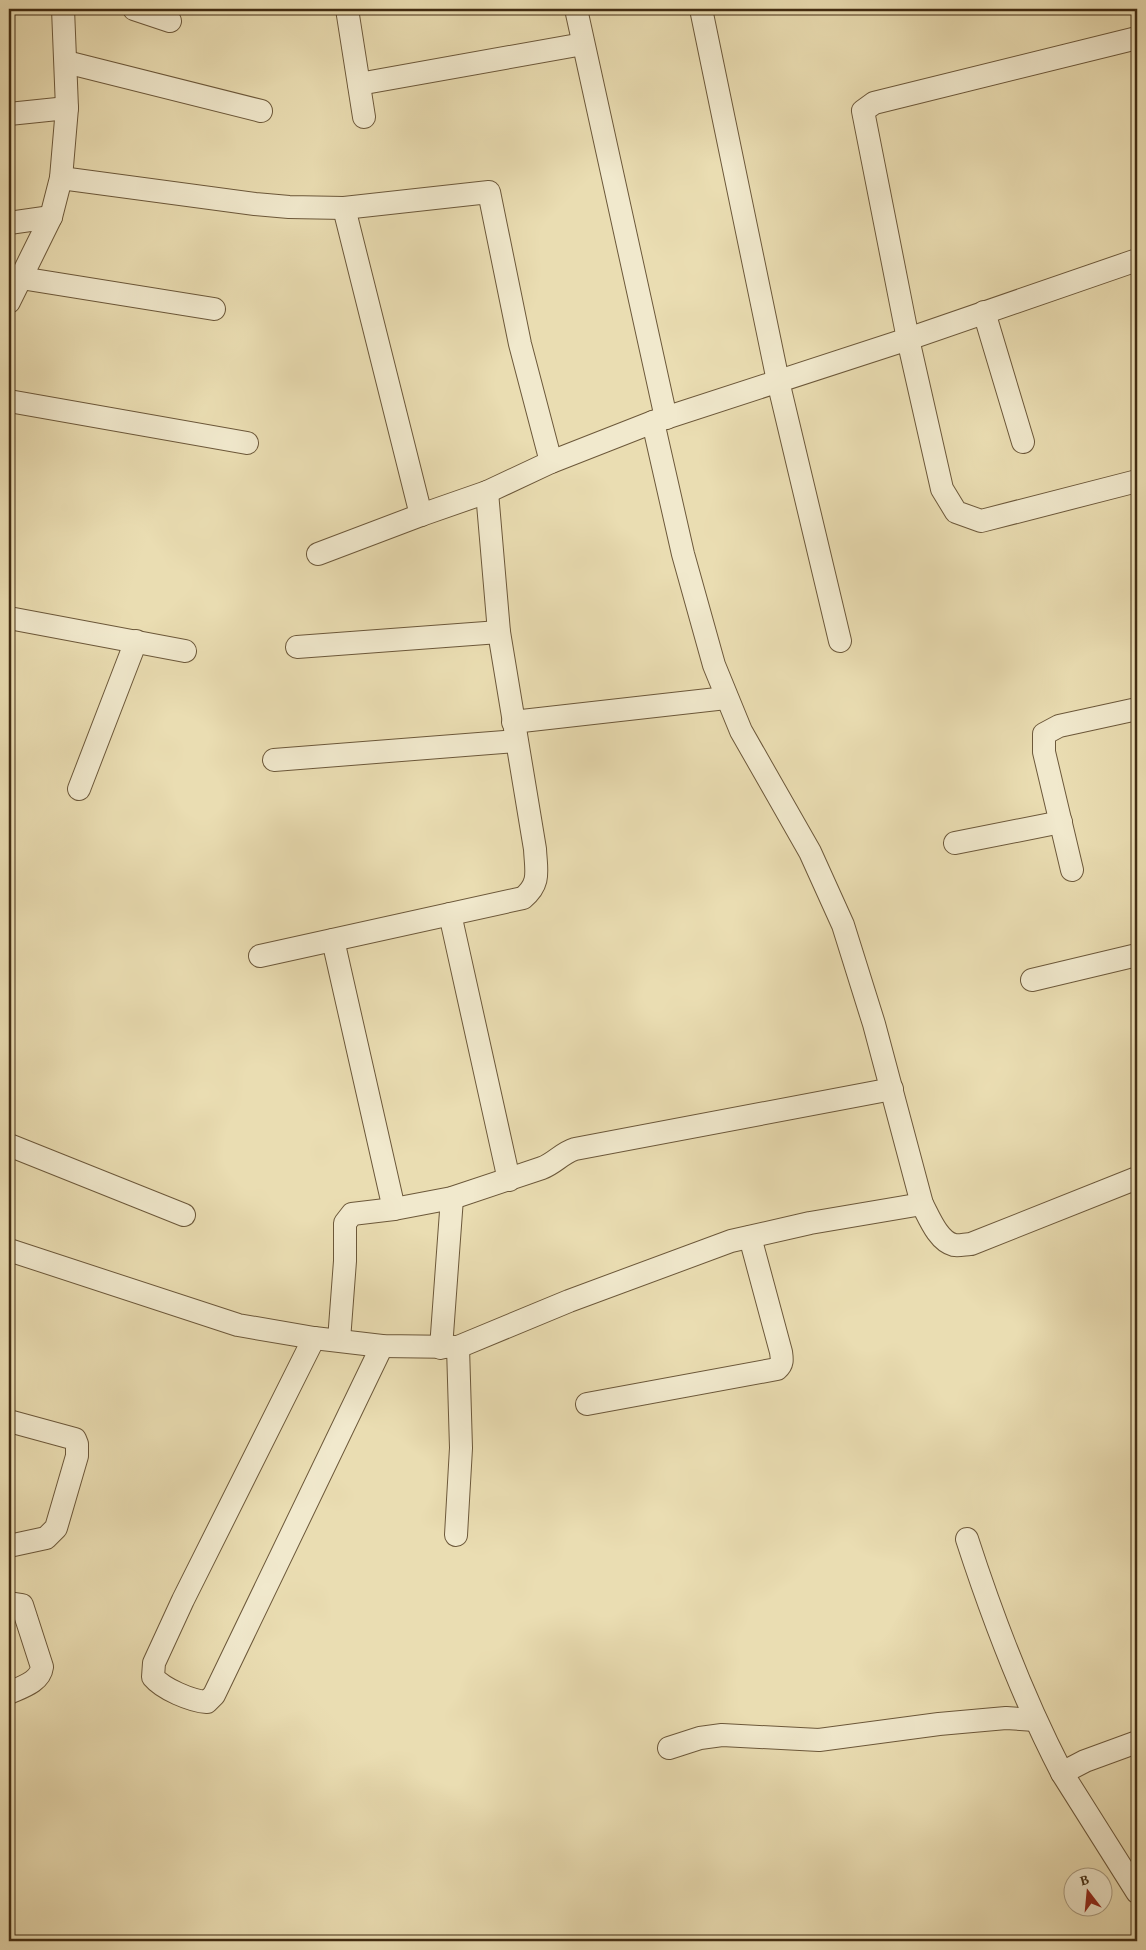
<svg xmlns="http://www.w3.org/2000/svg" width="1146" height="1950" viewBox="0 0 1146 1950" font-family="'Gentium Book Plus',serif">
  <rect width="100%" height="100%" fill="#eaddb2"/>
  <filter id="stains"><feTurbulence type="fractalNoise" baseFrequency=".004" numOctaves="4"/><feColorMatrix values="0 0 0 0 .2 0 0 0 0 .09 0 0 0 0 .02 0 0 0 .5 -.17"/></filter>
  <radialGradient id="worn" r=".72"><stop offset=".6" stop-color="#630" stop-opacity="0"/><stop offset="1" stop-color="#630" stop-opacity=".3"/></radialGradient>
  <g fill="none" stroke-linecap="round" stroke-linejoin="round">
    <!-- minor casing -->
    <g stroke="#6c583a" stroke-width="24">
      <g id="minor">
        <polyline points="134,9 170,21"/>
        <polyline points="347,9 364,117"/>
        <polyline points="576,9 666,418"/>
        <polyline points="701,9 778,381 840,641"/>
        <polyline points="1137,38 874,103 863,111 908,339 942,489 956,512 981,521 1137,481"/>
        <polyline points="66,62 261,111"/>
        <polyline points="359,84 583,44"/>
        <polyline points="9,114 67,108"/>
        <polyline points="61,178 255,204 289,207 344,208 489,192 520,344 551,462"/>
        <polyline points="344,208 421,515"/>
        <polyline points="9,223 51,217"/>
        <polyline points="21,278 214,309"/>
        <polyline points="9,302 51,217 61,178 67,108 63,9"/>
        <polyline points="984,312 1023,442"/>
        <polyline points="9,401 247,443"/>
        <path d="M 653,422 L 683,554 L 714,665 L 741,731 L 810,852 L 843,925 L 874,1024 L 922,1204 C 929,1217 938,1241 954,1245 C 959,1246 966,1244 971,1244 L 1137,1178"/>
        <polyline points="318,554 421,515 487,492 551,462 653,422 908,339 1137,260"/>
        <polyline points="9,618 185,651"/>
        <polyline points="297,647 499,632"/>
        <polyline points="513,722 726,698"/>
        <polyline points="274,760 516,741"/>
        <polyline points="79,789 136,641"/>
        <polyline points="955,843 1061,822"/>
        <polyline points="1072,870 1044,752 1044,734 1059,726 1137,709"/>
        <polyline points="450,914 509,1180"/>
        <polyline points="333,940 394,1209"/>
        <path d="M 260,956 L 523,898 C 541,883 536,871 535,849 L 499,632 L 487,492"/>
        <polyline points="1032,980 1137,955"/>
        <polyline points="9,1145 184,1215"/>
        <polyline points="9,1250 238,1325 314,1338 382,1346 458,1347 569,1301 731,1241 810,1223 922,1204"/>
        <path d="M 314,1338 L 183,1600 L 154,1663 L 153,1677 C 163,1689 191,1701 207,1702 L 214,1695 L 382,1346"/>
        <path d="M 339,1340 L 345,1261 L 345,1223 L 352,1214 L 394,1209 L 452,1198 L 542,1168 C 555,1163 562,1153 575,1149 L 892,1089"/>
        <polyline points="441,1348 452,1198"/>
        <path d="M 587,1404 L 777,1369 C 783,1364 782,1359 781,1352 L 750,1237"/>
        <polyline points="9,1421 75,1439 77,1444 77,1456 56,1528 46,1538 9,1546"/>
        <polyline points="456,1535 461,1448 458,1347"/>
        <path d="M 967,1539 C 993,1619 1023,1698 1062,1773 L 1085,1761 L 1137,1742"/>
        <path d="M 9,1603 L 22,1605 L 42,1667 C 40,1682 22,1687 9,1693"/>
        <polyline points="669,1748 700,1738 722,1735 819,1740 939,1724 1006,1718 1035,1720"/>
        <polyline points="1062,1773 1137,1892"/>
      </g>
    </g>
    <!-- minor -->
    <use href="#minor" stroke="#f1e9cd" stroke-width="22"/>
  </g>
  <!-- margin -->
  <rect width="1146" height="1950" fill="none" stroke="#eaddb2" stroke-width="30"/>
  <rect x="10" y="10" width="1126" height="1930" fill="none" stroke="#422c12" stroke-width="2.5"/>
  <rect x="15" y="15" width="1116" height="1920" fill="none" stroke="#422c12"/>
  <!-- north arrow -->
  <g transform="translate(1088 1892) rotate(344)"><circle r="24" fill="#f1e9cd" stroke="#ab9d82"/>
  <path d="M0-4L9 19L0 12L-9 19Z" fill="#8f2418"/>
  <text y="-8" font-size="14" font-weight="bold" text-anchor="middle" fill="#422c12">B</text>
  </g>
  <rect width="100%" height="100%" filter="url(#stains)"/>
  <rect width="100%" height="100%" fill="url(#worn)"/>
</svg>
